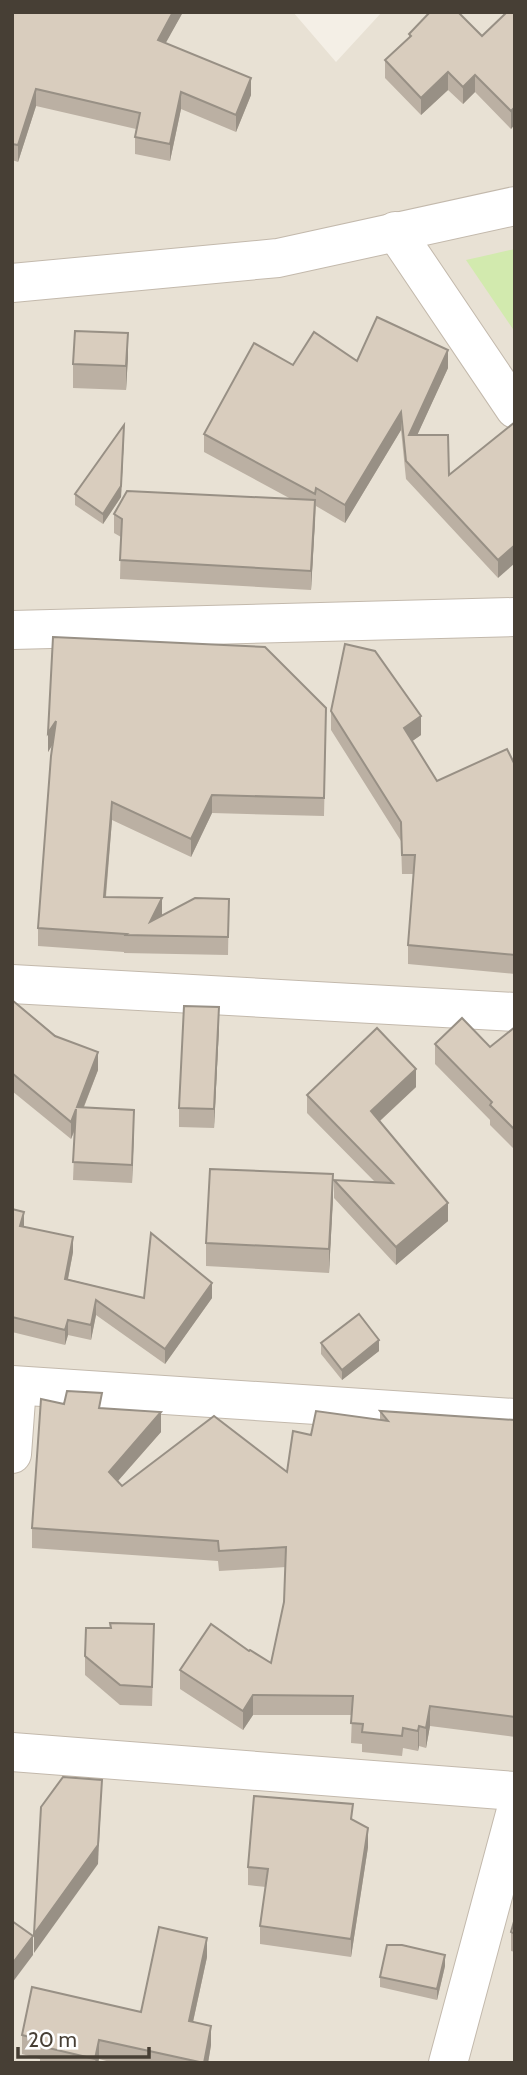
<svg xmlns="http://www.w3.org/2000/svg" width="527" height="2075" viewBox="0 0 527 2075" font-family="Cabin,sans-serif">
  <rect width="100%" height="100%" fill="#f4efe6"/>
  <!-- residential -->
  <polygon fill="#e8e1d4" points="12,12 293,12 336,62 382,12 515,12 515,2063 12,2063"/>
  <!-- green -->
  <polygon fill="#d2eaae" points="515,249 515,332 466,260"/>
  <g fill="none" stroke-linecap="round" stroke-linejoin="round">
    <!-- minor casing -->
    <g stroke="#c3b9ac" stroke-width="40">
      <g id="minor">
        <polyline points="395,231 515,409"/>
        <polyline points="12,283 278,258 515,206"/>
        <polyline points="12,630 515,617"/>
        <polyline points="12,984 515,1012"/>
        <polyline points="12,1385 515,1418"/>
        <polyline points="12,1454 17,1386"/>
        <polyline points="12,1752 515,1791"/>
        <polyline points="448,2063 515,1814"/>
      </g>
    </g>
    <!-- minor -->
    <use href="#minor" stroke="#fff" stroke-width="38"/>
  </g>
  <!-- wall -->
  <g fill="#bbb0a3">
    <polygon points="12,12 183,12 165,43 251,95 236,132 181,109 170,161 135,154 135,137 136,129 36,106 18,162 12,160"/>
    <polygon points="515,12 515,124 511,129 475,92 463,104 448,90 421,115 385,78 385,60 409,37 409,34 482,36"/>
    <polygon points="128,357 126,390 73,388 73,364"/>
    <polygon points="357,361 448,368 417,435 449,475 515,422 498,578 406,479 401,430 345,523 316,506 311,590 120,579 121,537 114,533 114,514 291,499 204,452 204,434 293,365"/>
    <polygon points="124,436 121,497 103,524 75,505 75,494"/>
    <polygon points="331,711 421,735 412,741 437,781 515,765 515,974 408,964 408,945 414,874 402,874 401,841 331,730"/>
    <polygon points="326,727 324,816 212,813 191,857 112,820 106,897 162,915 229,899 228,955 124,953 124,952 38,946 38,928 53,744 48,752 48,733"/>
    <polygon points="12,1000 98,1070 84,1107 134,1128 132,1183 73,1180 75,1130 71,1139 12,1091"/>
    <polygon points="219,1027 214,1128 179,1127 179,1108"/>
    <polygon points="515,1027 515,1150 490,1125 490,1120 435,1064 435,1044 490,1047"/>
    <polygon points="416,1087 380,1121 448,1221 396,1265 334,1198 334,1180 375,1182 307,1113 307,1095"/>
    <polygon points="333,1198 329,1273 206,1266 206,1243"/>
    <polygon points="12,1209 24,1227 73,1252 68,1279 144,1298 212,1298 165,1364 96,1315 91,1340 68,1335 65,1345 12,1332"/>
    <polygon points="321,1343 379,1351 342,1380 321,1354"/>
    <polygon points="64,1404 102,1408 161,1432 118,1481 122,1486 287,1472 311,1435 380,1420 380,1411 515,1420 515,1737 430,1726 426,1748 419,1746 418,1751 403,1748 402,1756 362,1752 362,1744 351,1743 352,1715 253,1715 243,1730 180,1689 180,1670 249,1651 271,1663 284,1602 286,1567 219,1571 218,1561 32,1548 32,1528"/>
    <polygon points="154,1643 152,1706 120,1705 85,1675 85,1656"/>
    <polygon points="353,1820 368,1847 351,1957 260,1944 260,1926 266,1887 248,1885 248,1867"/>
    <polygon points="515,1918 515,1952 511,1951 511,1932"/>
    <polygon points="207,1957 193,2022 211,2045 208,2063 114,2063 99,2059 98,2063 40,2063 40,2059 22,2054 22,2035 141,2012"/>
    <polygon points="445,1966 437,2000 380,1987 380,1977"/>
  </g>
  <!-- shaded-wall -->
  <g fill="#989085">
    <polygon points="173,12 183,12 158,57 158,40"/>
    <polygon points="448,72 448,90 421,115 421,98"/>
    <polygon points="475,75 475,92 463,104 463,87"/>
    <polygon points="251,78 251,95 236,132 236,115"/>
    <polygon points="36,89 36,106 18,162 18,145"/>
    <polygon points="181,92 181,109 170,161 170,144"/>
    <polygon points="515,107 515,124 511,129 511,111"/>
    <polygon points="128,333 128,357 126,390 126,366"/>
    <polygon points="448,350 448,368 409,453 409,435"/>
    <polygon points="401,412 401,430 345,523 345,505"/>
    <polygon points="124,436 121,497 103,524 103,514"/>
    <polygon points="315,500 315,520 311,590 311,571"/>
    <polygon points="515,545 515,563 498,578 498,560"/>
    <polygon points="421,716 421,735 404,747 404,728"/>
    <polygon points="56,721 56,739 48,752 48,733"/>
    <polygon points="212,795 212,813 191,857 191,839"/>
    <polygon points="112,802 112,820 104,915 104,897"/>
    <polygon points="162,898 162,916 150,922"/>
    <polygon points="219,1007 219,1027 214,1128 214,1109"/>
    <polygon points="98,1052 98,1070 77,1124 77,1107"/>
    <polygon points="416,1069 416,1087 371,1129 371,1111"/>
    <polygon points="76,1109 76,1126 71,1139 71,1122"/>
    <polygon points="134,1110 134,1128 132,1183 132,1165"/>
    <polygon points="333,1174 333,1198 329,1273 329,1249"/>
    <polygon points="448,1203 448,1221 396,1265 396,1247"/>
    <polygon points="24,1212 24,1227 20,1226"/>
    <polygon points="73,1237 73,1252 65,1294 65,1279"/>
    <polygon points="212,1283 212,1298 165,1364 165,1349"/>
    <polygon points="96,1300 96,1315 91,1340 91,1325"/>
    <polygon points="68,1320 68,1335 65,1345 65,1330"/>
    <polygon points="379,1340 379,1351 342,1380 342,1370"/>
    <polygon points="161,1412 161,1432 109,1491 109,1472"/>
    <polygon points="253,1695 253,1715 243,1730 243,1711"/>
    <polygon points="430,1706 430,1726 426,1748 426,1728"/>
    <polygon points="419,1726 419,1746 418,1751 418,1731"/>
    <polygon points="102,1780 98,1864 34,1953 34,1934"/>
    <polygon points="368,1828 368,1847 351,1957 351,1939"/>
    <polygon points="33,1936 33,1955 12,1983 12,1964"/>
    <polygon points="207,1938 207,1957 189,2040 189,2021"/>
    <polygon points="445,1955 445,1966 437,2000 437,1989"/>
    <polygon points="211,2026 211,2045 208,2063 204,2063"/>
    <polygon points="99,2040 99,2059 98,2063 95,2063"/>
  </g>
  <!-- building -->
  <g fill="#d9cdbe" stroke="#989085" stroke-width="2">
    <polygon points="12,12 173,12 158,40 251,78 236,115 181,92 170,144 135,137 140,113 36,89 18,145 12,144"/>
    <polygon points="430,12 458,12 482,36 507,12 515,12 515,107 511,111 475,75 463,87 448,72 421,98 385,60 411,36 409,34"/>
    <polygon points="377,317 448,350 409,435 448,435 449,475 515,422 515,545 498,560 406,461 401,412 345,505 316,488 315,494 204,434 254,343 293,365 314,332 357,361"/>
    <polygon points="75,331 128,333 126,366 73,364"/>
    <polygon points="124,425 121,486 103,514 75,494"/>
    <polygon points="127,491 315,500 311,571 120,560 122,519 114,514"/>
    <polygon points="53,637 265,647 326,708 324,798 212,795 191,839 112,802 104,897 162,898 150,922 195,898 229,899 228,937 124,935 126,934 38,928 51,756 56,721 48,733"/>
    <polygon points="345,644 375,651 421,716 404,728 437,781 507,749 515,765 515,955 408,945 415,855 402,855 401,822 331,711"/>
    <polygon points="12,1000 55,1036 98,1052 77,1107 134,1110 132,1165 73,1162 76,1109 71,1122 12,1073"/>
    <polygon points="184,1006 219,1007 214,1109 179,1108"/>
    <polygon points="462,1018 490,1047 515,1027 515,1130 490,1105 492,1102 435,1044"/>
    <polygon points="377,1028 416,1069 371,1111 448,1203 396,1247 334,1180 393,1183 307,1095"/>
    <polygon points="210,1169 333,1174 329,1249 206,1243"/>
    <polygon points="12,1209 24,1212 20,1226 73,1237 65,1279 144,1298 151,1233 212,1283 165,1349 96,1300 91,1325 68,1320 65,1330 12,1317"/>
    <polygon points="359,1314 379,1340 342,1370 321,1343"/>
    <polygon points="67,1391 102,1393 99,1408 161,1412 109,1472 122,1486 214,1416 287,1472 293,1431 311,1435 316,1411 388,1421 380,1411 515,1420 515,1717 430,1706 426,1728 419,1726 418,1731 403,1728 402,1736 362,1732 363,1724 351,1723 353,1696 253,1695 243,1711 180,1670 211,1624 249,1651 250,1650 271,1663 284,1602 286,1547 219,1551 218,1541 32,1528 41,1399 64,1404"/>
    <polygon points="110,1623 154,1624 152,1687 120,1685 85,1656 86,1628 111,1628"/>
    <polygon points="63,1777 102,1780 98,1845 34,1934 41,1807"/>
    <polygon points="254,1796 353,1804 351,1819 368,1828 351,1939 260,1926 268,1869 248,1867"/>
    <polygon points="515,1918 515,1934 511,1932"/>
    <polygon points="12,1921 33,1936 12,1964"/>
    <polygon points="159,1927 207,1938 189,2021 211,2026 204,2063 99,2040 95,2059 40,2046 41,2040 22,2035 32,1987 141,2012"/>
    <polygon points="387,1945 402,1945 445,1955 437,1989 380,1977"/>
  </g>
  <!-- border -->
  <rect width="527" height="2075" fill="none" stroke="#473f35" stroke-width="28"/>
  <!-- scale -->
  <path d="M18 2047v10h131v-10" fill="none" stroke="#473f35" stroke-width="3.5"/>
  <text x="28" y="2047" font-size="21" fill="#473f35" stroke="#ffffff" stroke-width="5" paint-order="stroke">20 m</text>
</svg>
